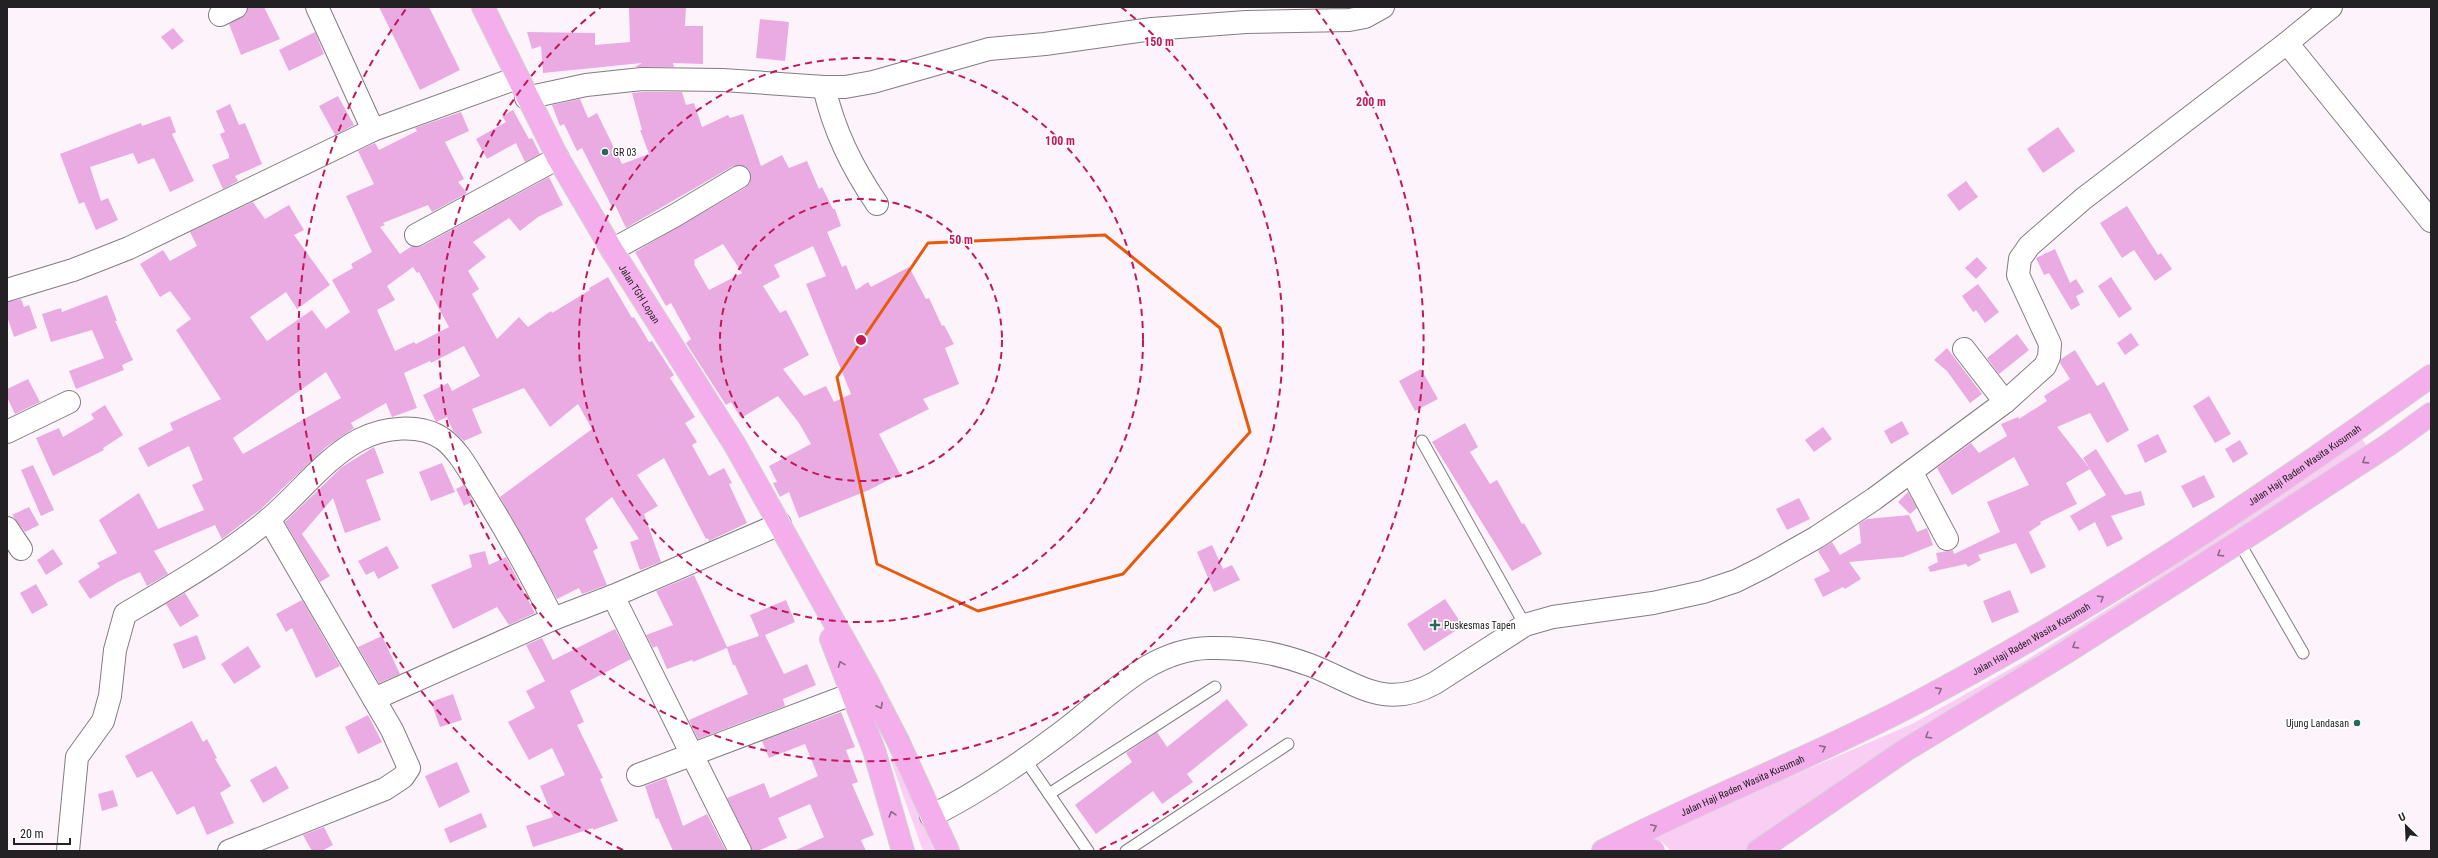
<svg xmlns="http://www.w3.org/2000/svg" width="2438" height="858" viewBox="0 0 2438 858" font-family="'Roboto Condensed',sans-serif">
  <rect width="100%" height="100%" fill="#fdf4fb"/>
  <!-- green -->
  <g fill="#facef4">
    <polygon points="2361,438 2367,446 1749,851 1671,851 1662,842 1650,837 1912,724 2028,659 2141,588"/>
    <polygon points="898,755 934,851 923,851 890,758"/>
  </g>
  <!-- building -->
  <g fill="#eaabe2" fill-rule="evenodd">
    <polygon points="248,7 264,7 280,39 241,55 229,24 246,14"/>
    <polygon points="379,7 429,7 460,70 420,90"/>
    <polygon points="629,7 686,7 685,26 703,26 703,64 673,63 674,67 635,67 642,63 543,73 541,46 532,49 527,32 595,33 595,45 630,42"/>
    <polygon points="760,19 789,22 785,61 756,58"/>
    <polygon points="173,28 184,41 172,50 161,37"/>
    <polygon points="315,32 324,54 289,71 279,50"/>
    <path d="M 643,92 L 682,92 L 686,105 L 694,103 L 702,127 L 728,115 L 730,118 L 743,114 L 761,166 L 782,155 L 789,168 L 807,161 L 819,189 L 822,187 L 833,209 L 835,209 L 841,226 L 827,232 L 842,267 L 846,265 L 856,290 L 868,282 L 871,287 L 909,267 L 926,299 L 929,298 L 942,326 L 944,325 L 954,344 L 945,348 L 959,384 L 923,399 L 929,409 L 879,434 L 900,474 L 869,490 L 799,518 L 789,492 L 780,497 L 773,483 L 777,482 L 769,466 L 811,444 L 799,423 L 778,396 L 741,418 L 731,402 L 726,405 L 686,343 L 691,339 L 671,303 L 666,306 L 635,252 L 745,188 L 750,183 L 750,171 L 745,166 L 733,166 L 626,228 L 615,205 L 612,207 L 582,148 L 577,151 L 564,124 L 560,126 L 552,105 L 580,99 L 588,118 L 597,113 L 622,164 L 649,154 L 640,130 L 642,130 L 632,93 ZM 723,244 L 742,273 L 709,290 L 694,264 L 695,263 L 694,260 ZM 813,246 L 826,276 L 806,284 L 851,394 L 834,402 L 826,386 L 804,396 L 783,369 L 809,355 L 786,310 L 780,313 L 763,286 L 780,277 L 774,265 Z"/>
    <polygon points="338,96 354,125 335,135 319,106"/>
    <polygon points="230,104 239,125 245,123 262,164 235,176 238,181 223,189 212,165 229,158 229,155 220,134 225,132 216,111"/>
    <polygon points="513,110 529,139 532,138 540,154 525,162 516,143 487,159 476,139 506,122 502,116"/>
    <path d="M 461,112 L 469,131 L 445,142 L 464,179 L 458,182 L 467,193 L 432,212 L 428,205 L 383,223 L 385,225 L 380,227 L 400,254 L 412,246 L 422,246 L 549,177 L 563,205 L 538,217 L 520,231 L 509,218 L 473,242 L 486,257 L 468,271 L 479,289 L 472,294 L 497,339 L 519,317 L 528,327 L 551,311 L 552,313 L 590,290 L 589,288 L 608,277 L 632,318 L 634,317 L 649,342 L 652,341 L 674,375 L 670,378 L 695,417 L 685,423 L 697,442 L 692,445 L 709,476 L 724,468 L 732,483 L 729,484 L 747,523 L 709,541 L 708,538 L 706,539 L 664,458 L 637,475 L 658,506 L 644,514 L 661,562 L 640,570 L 630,542 L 639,539 L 612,497 L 585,519 L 598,548 L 593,551 L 607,585 L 582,594 L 579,588 L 557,599 L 500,497 L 592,429 L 578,404 L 550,427 L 524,388 L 472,409 L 482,433 L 464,441 L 453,431 L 447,417 L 436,422 L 423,395 L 448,383 L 452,391 L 480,376 L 464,346 L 431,363 L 430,361 L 404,373 L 417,408 L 392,417 L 386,403 L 351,423 L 354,428 L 326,447 L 261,509 L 222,539 L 215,525 L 154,551 L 168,574 L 147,586 L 140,572 L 118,582 L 90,599 L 78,581 L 100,567 L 97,563 L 117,553 L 99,520 L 139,493 L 158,529 L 204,510 L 192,485 L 203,480 L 189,446 L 148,467 L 138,448 L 173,430 L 170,423 L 221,399 L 176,330 L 191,319 L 170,291 L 160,297 L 140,264 L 163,250 L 170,261 L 197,246 L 190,232 L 253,202 L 265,219 L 289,205 L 304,230 L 294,235 L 330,285 L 297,309 L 286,292 L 250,317 L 267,341 L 312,310 L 326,329 L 350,312 L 332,280 L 353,268 L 351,264 L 372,252 L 346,196 L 374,184 L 358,151 L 375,143 L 379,150 L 417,131 L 415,128 ZM 413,267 L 417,273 L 419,272 L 449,327 L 416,344 L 414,342 L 395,351 L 377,310 L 395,300 L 387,286 ZM 326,372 L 341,398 L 243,454 L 233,438 Z"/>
    <polygon points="170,116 176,132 172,134 194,181 170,192 154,158 138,164 133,153 90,167 101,201 108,198 118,220 96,230 84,202 79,204 60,154 141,123 142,126"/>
    <polygon points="2058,127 2075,151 2043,173 2027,149"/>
    <polygon points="1966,181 1978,197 1959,211 1947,195"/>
    <polygon points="2127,206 2158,255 2161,253 2172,269 2155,281 2134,250 2122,258 2100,223"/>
    <polygon points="2055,249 2070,283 2076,279 2084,292 2076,296 2080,305 2071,310 2049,273 2044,275 2036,258"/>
    <polygon points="1977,257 1987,268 1976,279 1965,268"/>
    <polygon points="2111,277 2132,309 2119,318 2098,286"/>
    <polygon points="1978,284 1999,312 1985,323 1976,310 1973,312 1962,296"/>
    <polygon points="107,295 117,321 115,321 133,360 122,365 124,370 76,389 69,371 104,358 92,330 51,342 42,314 61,308 62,312"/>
    <polygon points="21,299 24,307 29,305 37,328 14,337 7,316 7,302"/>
    <polygon points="2131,333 2139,345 2125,355 2117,343"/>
    <polygon points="2017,334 2029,350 1999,374 1987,358"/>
    <polygon points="1947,348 1982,394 1970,403 1947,371 1934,360"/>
    <polygon points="2075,350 2097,386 2104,382 2129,430 2107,443 2090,413 2057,427 2090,469 2066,483 2077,504 2040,522 2041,524 2029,532 2046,567 2031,574 2016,543 1978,555 1981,560 1968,567 1966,564 1930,572 1928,567 1938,562 1936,553 1953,550 1954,554 2000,532 1987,502 2029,485 2014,457 1952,495 1937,468 1971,443 1979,453 2007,436 2001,424 2018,417 2019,419 2047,401 2044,396 2070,379 2060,363 2061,359"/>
    <polygon points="1421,369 1438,399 1415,411 1399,381"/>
    <polygon points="28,379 40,402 15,414 7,397 7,389"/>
    <polygon points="2209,396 2231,434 2215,443 2193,406"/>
    <polygon points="105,405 123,435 103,448 104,450 53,476 36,438 59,428 63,437 94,419 91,414"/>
    <polygon points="1902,421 1909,434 1891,444 1884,431"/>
    <polygon points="1465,423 1478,447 1470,452 1490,484 1497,480 1522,524 1524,523 1542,554 1512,571 1432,442"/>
    <polygon points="1823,427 1832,439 1814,452 1805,440"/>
    <polygon points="2158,434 2167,452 2145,463 2137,445"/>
    <polygon points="2240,440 2248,454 2233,463 2225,449"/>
    <polygon points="374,447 384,473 366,480 381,520 345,533 333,498 302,534 330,576 320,582 285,522 342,467"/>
    <polygon points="2096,449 2125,495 2141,491 2145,505 2111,516 2123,539 2107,547 2095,522 2079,531 2070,516 2106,495 2083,458"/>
    <polygon points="442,463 455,492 431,501 419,472"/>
    <polygon points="33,465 54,510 41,516 21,470"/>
    <polygon points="2204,475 2215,497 2193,508 2181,486"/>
    <polygon points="464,485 473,501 464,506 456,489"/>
    <polygon points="1908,492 1917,508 1910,514 1898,502"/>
    <polygon points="1799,498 1810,519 1787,530 1776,509"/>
    <polygon points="29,507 39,525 25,532 12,515"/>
    <polygon points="1909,515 1917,532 1927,528 1933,545 1903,557 1849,562 1861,579 1845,589 1843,587 1823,597 1814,579 1830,571 1818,551 1832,542 1840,555 1861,543 1859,524 1867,519"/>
    <polygon points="1212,545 1223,569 1232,565 1240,580 1214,592 1197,552"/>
    <polygon points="387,546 399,568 378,579 374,571 366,575 358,561"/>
    <polygon points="53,549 63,564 46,575 37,560"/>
    <polygon points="485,551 489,565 506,557 535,613 509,625 497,607 453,629 431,585 472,567 469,555"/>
    <polygon points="694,575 727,647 759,636 750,615 786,600 795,622 765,635 784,674 807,664 816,685 783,699 785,706 698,739 689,720 748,694 735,665 733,665 727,648 693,662 692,660 667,669 657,646 653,648 646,635 673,625 656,591"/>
    <polygon points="36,584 48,605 32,614 20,593"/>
    <polygon points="2010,590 2019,612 1992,623 1983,601"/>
    <polygon points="185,593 199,616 180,627 166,604"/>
    <polygon points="1445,599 1463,626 1424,651 1407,624"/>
    <polygon points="302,600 340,666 316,678 292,628 286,632 276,614"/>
    <polygon points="615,629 631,659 570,691 584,722 577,725 603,778 600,779 618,821 593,830 593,828 533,847 526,826 553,817 540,786 565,775 552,748 529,760 508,722 535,708 526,691 545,681 526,645 542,638 553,660"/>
    <polygon points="197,635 206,659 183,669 173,644"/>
    <polygon points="382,636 400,674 379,683 358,647"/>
    <polygon points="248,646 261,667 234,684 221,664"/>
    <polygon points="453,694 462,720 440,727 431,702"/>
    <polygon points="1227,699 1248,725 1187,774 1193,782 1162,804 1153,791 1096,834 1075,805 1132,762 1126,753 1157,732 1167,747"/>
    <polygon points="841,712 855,747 846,750 858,782 852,784 874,835 861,840 866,851 794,851 824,837 810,804 778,818 787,838 758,851 752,851 727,798 764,783 770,798 818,776 805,744 769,758 762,741"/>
    <polygon points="368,715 382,742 358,754 345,727"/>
    <polygon points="192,721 203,742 207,739 217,758 215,759 231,786 220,793 234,823 207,835 194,806 177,815 152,771 137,778 125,756"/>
    <polygon points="457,762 470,792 439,808 425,776"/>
    <polygon points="276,766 289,788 263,803 250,780"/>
    <polygon points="666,778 683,826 707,814 726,851 673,851 658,818 656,819 645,786"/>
    <polygon points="113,790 118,806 102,811 98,794"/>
    <polygon points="481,813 487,827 450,843 444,829"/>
    <polygon points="324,827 333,845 322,851 312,851 303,835"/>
  </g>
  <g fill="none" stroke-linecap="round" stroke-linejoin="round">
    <!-- service casing -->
    <g stroke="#837c82" stroke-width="13">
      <g id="service">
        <polyline points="1422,441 1525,625"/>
        <polyline points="2239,542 2303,653"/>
        <polyline points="1025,759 1088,851"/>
        <polyline points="1049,794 1215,687"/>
        <polyline points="1126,851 1288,744"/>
      </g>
    </g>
    <!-- minor casing -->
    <g stroke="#837c82" stroke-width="24">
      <g id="minor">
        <polyline points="317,7 373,130"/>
        <polyline points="220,15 236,7"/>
        <polyline points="2287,43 2431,221"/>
        <path d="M 824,87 C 834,131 852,167 877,204"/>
        <polyline points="526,98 586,85 642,79 723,80 824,87 845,87 873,82 989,49 1045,44 1152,29 1246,22 1349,20 1365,17 1383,7"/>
        <polyline points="416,235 558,158"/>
        <polyline points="612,250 674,216 739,177"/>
        <polyline points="7,290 73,270 129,248 373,130 517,78"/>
        <polyline points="1964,349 2005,402"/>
        <polyline points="7,432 69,402"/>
        <polyline points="1912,473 1947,539"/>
        <polyline points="7,528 21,549"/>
        <polyline points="613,596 740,851"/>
        <polyline points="374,699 553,619 613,596 780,524"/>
        <polyline points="638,775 852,694"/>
        <path d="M 68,851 L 77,757 L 103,721 L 110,696 L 115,650 L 125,614 C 174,585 225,556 269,519 C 299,494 324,459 359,440 C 383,427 420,423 443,439 C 458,450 468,469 478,485 C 505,528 530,573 553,619"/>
        <polyline points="229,851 385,789 403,777 409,768 392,730 269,519"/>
      </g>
    </g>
    <!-- tertiary casing -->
    <g stroke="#837c82" stroke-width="24">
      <path id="tertiary" d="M 931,816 C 976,794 1018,765 1058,735 C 1105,701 1148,649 1209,648 C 1243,647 1278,653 1310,665 C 1357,683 1384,711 1435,683 L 1525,625 L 1553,617 L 1653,603 L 1703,592 L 1736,581 L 1764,567 L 1817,537 L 1874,499 L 2005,402 L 2045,366 L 2049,357 L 2050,344 L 2018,275 L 2020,259 L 2029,246 L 2083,199 L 2287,43 L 2331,7"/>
    </g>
    <!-- trunk casing -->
    <g stroke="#d3d3d3" stroke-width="24">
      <g id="trunk">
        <path id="s1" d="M 483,7 L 558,158 L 612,250 L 735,445 L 866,679 L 898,741 L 948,851"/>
        <polyline points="831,639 874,750 903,851"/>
        <polyline points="1617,848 1641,846 1653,851"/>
        <path id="s2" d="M 1603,851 C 1705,798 1814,757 1916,703 C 2096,608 2266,495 2431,376"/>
        <polyline points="1758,851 1904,751 2065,653 2239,542 2388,445 2431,414"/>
      </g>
    </g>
    <!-- service -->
    <use href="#service" stroke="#fff" stroke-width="11"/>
    <!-- minor -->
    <use href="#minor" stroke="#fff" stroke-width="22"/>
    <!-- tertiary -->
    <use href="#tertiary" stroke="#fff" stroke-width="22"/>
    <!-- trunk -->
    <use href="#trunk" stroke="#f4aeec" stroke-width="22"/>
  </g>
  <!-- one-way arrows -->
  <defs><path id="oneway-chevron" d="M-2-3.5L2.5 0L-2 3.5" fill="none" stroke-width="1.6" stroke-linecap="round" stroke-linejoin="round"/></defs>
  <g stroke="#8c6888">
    <use href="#oneway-chevron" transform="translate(2365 461) rotate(147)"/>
    <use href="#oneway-chevron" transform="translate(2220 554) rotate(148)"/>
    <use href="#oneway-chevron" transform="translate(2101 598) rotate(-32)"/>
    <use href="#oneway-chevron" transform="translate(2075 646) rotate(148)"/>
    <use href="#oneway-chevron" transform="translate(841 664) rotate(-111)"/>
    <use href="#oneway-chevron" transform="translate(1939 690) rotate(-28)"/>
    <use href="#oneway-chevron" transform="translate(880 706) rotate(63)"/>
    <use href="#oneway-chevron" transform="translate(1928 736) rotate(148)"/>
    <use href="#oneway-chevron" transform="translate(1823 748) rotate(-26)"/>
    <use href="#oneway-chevron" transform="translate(892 814) rotate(-106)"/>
    <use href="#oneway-chevron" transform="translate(1654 827) rotate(-25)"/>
  </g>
  <!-- marked area -->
  <path fill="none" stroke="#e8590c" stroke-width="3" stroke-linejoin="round" d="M 1105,235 L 1220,328 L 1250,432 L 1123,574 L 978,611 L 877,564 L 837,377 L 928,243 Z"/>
  <!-- distance rings -->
  <g fill="none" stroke="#c2185b" stroke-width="2" stroke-dasharray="7 5">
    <circle cx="861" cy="340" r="141"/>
    <circle cx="861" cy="340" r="282"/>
    <path d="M1121 7A422 422 0 1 1 601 7"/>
    <path d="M623 850A563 563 0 0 1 406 9M1316 9A563 563 0 0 1 1099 850"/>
  </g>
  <!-- markers -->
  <g fill="#236a5f" stroke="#fff" stroke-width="1.5">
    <circle cx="605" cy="152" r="4"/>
    <path d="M1433 619h4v4h4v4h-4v4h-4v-4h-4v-4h4z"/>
    <circle cx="2357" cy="723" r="4"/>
  </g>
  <g text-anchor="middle" stroke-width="3.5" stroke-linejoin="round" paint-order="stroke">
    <!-- poi labels -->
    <g font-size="10" fill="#242124" stroke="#fff" text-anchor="start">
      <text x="613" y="156">GR 03</text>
      <text x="1444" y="629">Puskesmas Tapen</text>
      <text x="2349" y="727" text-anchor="end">Ujung Landasan</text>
    </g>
    <!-- street labels -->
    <g font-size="10" fill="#242124" stroke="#fff">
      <text dy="4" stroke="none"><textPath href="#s1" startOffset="327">Jalan TGH Lopan</textPath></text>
      <text dy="4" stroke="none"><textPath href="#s2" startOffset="802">Jalan Haji Raden Wasita Kusumah</textPath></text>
      <text dy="4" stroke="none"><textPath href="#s2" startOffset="478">Jalan Haji Raden Wasita Kusumah</textPath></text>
      <text dy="4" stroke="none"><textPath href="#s2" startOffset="154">Jalan Haji Raden Wasita Kusumah</textPath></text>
    </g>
  </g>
  <circle cx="861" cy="340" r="6" fill="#c2185b" stroke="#fff" stroke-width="2"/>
  <g font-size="12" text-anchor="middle" font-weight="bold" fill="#c2185b" stroke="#fff" stroke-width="3.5" stroke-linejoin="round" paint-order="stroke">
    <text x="1159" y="46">150 m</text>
    <text x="1371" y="106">200 m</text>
    <text x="1060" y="145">100 m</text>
    <text x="961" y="244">50 m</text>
  </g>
  <!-- border -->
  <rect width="2438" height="858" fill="none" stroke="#242124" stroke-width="16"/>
  <!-- north arrow -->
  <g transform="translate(2406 826) rotate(336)" stroke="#ffffff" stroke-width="3" paint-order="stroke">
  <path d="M0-3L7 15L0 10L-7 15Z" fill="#242124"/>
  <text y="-6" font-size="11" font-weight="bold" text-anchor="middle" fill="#242124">U</text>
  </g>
  <!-- scale -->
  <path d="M14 838v6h56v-6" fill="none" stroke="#242124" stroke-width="2"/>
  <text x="20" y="838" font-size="12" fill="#242124" stroke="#ffffff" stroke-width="3" paint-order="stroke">20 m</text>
</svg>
